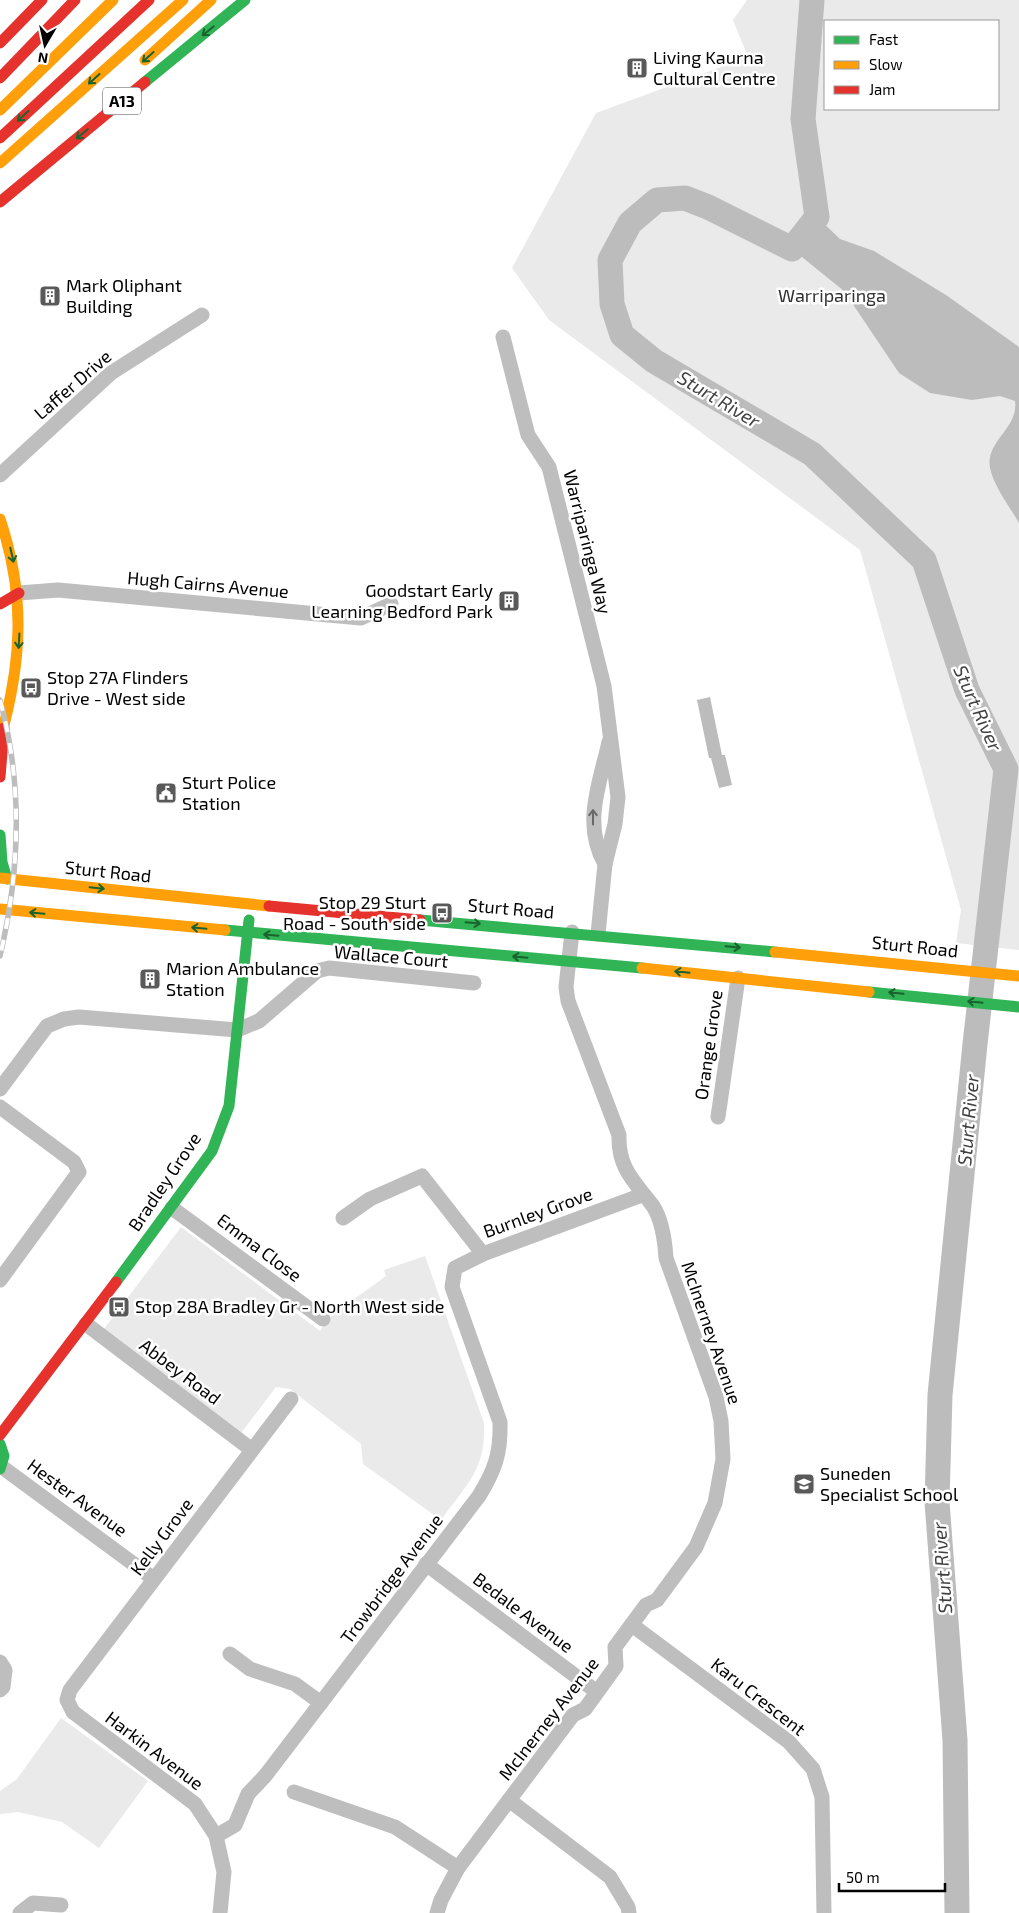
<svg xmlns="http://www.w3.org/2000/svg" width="1019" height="1913" viewBox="0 0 1019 1913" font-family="'Exo 2',sans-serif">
  <rect width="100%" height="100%" fill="#fff"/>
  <!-- green -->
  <g fill="#eaeaea" fill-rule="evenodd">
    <path d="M 747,0 L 1019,0 L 1019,950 L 956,943 L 961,910 L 860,550 L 549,320 L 512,268 L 596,113 L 748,57 L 733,20 ZM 825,21 L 998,21 L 998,109 L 825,109 Z"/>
    <path d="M 181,1227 L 320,1331 L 332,1315 L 386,1276 L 384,1270 L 425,1256 L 484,1423 C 486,1470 467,1484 441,1520 L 363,1464 L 361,1444 L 290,1389 L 276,1387 L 241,1433 L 104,1329 Z"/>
    <polygon points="61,1718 148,1781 99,1848 62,1822 18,1812 0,1814 0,1791 17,1779"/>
  </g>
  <!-- water -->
  <g fill="#bcbcbc">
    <path d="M 817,217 L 840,239 L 874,251 L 946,295 L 1019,347 L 1019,523 C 1010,507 994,487 990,468 C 985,441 1019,428 1015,401 L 1000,396 L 972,400 L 930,393 L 899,373 L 844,291 L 792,249 Z"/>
    <polygon points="710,697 722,755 725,755 732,785 719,788 711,758 709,758 697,700"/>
  </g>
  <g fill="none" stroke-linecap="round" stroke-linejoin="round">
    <!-- river -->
    <polyline stroke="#bcbcbc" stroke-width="25" points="812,0 803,119 817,217 792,249 708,207 685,198 657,200 630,223 610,260 612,304 622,335 654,361 812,454 924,560 967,690 1006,769 975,1044 940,1395 937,1502 955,1740 957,1913"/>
    <!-- street -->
    <g stroke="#bebebe" stroke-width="15">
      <polyline points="503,337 528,435 549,467 604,686 618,797 615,824 605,864 598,934"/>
      <polyline points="0,475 111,373 202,315"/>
      <polyline points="19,593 58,590 361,618 391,604"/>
      <path d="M 605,864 C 582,824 600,783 609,742"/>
      <polyline points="0,1089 47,1026 64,1019 79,1017 237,1030 259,1021 317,971 329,968 474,983"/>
      <polyline points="0,1107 74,1162 79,1172 0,1280"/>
      <polyline points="718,1117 738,978"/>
      <polyline points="172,1208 323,1319"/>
      <polyline points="343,1218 370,1199 422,1176 483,1254 642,1195"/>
      <polyline points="86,1324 252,1450"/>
      <polyline points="2,1467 154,1579"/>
      <polyline points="426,1564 597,1692"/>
      <polyline points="632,1625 789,1742 813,1769 822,1797 824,1913"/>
      <polyline points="230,1654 250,1669 295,1684 321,1703"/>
      <polyline points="0,1662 5,1670 3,1687 0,1690"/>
      <polyline points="294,1792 395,1827 458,1868"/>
      <polyline points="509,1800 610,1877 628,1907 629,1913"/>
      <path d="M 216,1836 L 235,1825 L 248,1794 L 265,1776 L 479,1496 C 495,1470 501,1453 500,1422 L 452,1287 L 455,1268 L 483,1254"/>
      <polyline points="20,1913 33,1903 61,1905"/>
      <polyline points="220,1913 224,1872 216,1836 195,1804 73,1712 67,1700 70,1690 291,1399"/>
      <path d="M 437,1913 L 441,1900 L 458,1868 L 573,1715 L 585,1709 L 616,1666 L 615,1647 L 646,1605 L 657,1600 L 696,1547 L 715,1503 L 723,1459 L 721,1421 L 716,1397 L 666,1258 C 665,1242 662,1220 653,1206 C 635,1182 618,1169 619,1135 L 568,1001 L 566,987 L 572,932"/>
    </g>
    <!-- fast -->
    <g stroke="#30b455" stroke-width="11">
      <polyline points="145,82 245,0"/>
      <polyline points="0,835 2,862 7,879"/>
      <polyline points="420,920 775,952"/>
      <polyline points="225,930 642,968"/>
      <polyline points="869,992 1019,1007"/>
      <polyline points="116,1282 212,1151 229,1106 249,920"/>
      <polyline points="0,1444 4,1456 0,1469"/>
    </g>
    <!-- slow -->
    <g stroke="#ff9f0a" stroke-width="11">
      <polyline points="145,60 211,0"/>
      <polyline points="0,110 113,0"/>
      <polyline points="0,163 183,0"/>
      <path d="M 0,519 C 26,596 22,662 0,740"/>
      <polyline points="0,878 269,906"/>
      <polyline points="0,909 225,930"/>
      <polyline points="775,952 1019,976"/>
      <polyline points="642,968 869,992"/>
    </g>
    <!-- jam -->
    <g stroke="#e5322d" stroke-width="11">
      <polyline points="0,43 42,0"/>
      <polyline points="0,78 75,0"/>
      <polyline points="0,138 149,0"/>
      <polyline points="0,202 145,82"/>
      <polyline points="0,604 19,593"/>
      <polyline points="0,777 4,728"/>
      <polyline points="269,906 420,920"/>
      <polyline points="0,1435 116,1282"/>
    </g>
    <!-- rail casing -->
    <g stroke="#bdbdbd" stroke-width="5.5">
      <path id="rail" d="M 0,700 C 23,784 20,872 0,956"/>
    </g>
    <!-- rail -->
    <use href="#rail" stroke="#fff" stroke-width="4" stroke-dasharray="11" stroke-linecap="butt"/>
  </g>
  <!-- one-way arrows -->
  <defs><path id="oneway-shaft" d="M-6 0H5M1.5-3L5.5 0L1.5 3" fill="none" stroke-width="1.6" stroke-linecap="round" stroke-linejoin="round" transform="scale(1.25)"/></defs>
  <g stroke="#1a632f">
    <use href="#oneway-shaft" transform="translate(208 31) rotate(141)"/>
    <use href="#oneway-shaft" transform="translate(148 57) rotate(138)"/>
    <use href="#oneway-shaft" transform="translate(94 79) rotate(138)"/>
    <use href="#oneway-shaft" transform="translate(23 116) rotate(137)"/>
    <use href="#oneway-shaft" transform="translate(82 134) rotate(140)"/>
    <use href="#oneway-shaft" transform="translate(12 555) rotate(77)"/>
    <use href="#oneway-shaft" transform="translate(19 641) rotate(93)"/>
    <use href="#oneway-shaft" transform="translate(97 888) rotate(6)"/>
    <use href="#oneway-shaft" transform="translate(37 913) rotate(-175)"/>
    <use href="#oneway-shaft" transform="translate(473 923) rotate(5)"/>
    <use href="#oneway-shaft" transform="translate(199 928) rotate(-175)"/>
    <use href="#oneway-shaft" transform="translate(271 935) rotate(-175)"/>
    <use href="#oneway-shaft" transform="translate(733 947) rotate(5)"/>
    <use href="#oneway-shaft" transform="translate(520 957) rotate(-175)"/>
    <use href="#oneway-shaft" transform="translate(682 972) rotate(-174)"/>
    <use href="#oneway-shaft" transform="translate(896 993) rotate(-174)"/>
    <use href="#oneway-shaft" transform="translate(975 1002) rotate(-174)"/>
  </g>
  <use stroke="#686868" href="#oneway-shaft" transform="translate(593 817) rotate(-90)"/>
  <!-- icons -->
  <defs>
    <g id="building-square" transform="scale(1.125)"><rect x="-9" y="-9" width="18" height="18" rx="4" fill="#595959" stroke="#fff"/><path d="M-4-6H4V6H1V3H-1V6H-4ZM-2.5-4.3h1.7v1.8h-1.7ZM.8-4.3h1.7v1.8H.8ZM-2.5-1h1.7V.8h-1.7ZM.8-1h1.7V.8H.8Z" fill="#fff"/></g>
    <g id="bus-square" transform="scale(1.125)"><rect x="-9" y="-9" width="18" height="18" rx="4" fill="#595959" stroke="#fff"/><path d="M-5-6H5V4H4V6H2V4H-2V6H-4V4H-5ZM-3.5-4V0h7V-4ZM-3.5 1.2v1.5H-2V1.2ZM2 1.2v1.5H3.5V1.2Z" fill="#fff"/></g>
    <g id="civic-square" transform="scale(1.125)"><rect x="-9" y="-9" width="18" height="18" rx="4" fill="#595959" stroke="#fff"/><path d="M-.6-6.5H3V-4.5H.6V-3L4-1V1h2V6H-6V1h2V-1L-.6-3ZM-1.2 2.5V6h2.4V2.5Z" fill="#fff"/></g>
    <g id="school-square" transform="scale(1.125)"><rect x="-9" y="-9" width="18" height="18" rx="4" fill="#595959" stroke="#fff"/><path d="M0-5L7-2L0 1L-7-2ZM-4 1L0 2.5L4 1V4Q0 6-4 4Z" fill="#fff"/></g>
  </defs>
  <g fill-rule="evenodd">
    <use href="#building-square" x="637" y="68"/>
    <use href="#building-square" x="50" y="296"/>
    <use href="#building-square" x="509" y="601"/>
    <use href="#bus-square" x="31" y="688"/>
    <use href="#civic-square" x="166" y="793"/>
    <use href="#bus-square" x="442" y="913"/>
    <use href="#building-square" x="150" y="979"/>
    <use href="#bus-square" x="119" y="1307"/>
    <use href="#school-square" x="804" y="1484"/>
  </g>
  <g text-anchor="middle" stroke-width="5" stroke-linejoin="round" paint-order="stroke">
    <!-- shield labels -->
    <rect fill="#fff" stroke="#4c4c4c" stroke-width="1" x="103" y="87.5" width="38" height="27" rx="4"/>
    <g font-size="16" font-weight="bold" fill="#000">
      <text x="122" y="107">A13</text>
    </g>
    <!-- poi labels -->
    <g font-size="18" fill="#000" stroke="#fff" text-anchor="start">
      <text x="653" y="64">Living Kaurna<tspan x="653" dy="21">Cultural Centre</tspan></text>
      <text x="66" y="292">Mark Oliphant<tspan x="66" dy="21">Building</tspan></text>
      <text x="493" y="597" text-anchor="end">Goodstart Early<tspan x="493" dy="21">Learning Bedford Park</tspan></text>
      <text x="47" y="684">Stop 27A Flinders<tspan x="47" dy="21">Drive - West side</tspan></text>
      <text x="182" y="789">Sturt Police<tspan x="182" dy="21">Station</tspan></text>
      <text x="426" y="909" text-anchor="end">Stop 29 Sturt<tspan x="426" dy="21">Road - South side</tspan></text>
      <text x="166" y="975">Marion Ambulance<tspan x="166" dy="21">Station</tspan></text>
      <text x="135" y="1313">Stop 28A Bradley Gr - North West side</text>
      <text x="820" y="1480">Suneden<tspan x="820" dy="21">Specialist School</tspan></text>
    </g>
    <!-- park labels -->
    <g font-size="18" fill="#303030" stroke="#fff">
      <text x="832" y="302">Warriparinga</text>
    </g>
    <!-- street labels -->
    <g font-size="18" fill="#000" stroke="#fff">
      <text transform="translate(73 385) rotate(-41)" y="6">Laffer Drive</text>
      <text transform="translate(587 542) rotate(76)" y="6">Warriparinga Way</text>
      <text transform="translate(208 585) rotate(5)" y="6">Hugh Cairns Avenue</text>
      <text transform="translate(108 872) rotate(6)" y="6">Sturt Road</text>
      <text transform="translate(511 909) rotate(5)" y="6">Sturt Road</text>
      <text transform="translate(915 947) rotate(6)" y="6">Sturt Road</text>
      <text transform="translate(391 957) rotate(5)" y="6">Wallace Court</text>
      <text transform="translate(709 1045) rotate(-82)" y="6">Orange Grove</text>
      <text transform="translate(165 1182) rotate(-56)" y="6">Bradley Grove</text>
      <text transform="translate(538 1213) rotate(-20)" y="6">Burnley Grove</text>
      <text transform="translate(259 1248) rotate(37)" y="6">Emma Close</text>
      <text transform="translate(711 1333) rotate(71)" y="6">McInerney Avenue</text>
      <text transform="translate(180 1372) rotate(37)" y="6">Abbey Road</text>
      <text transform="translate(77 1498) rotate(36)" y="6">Hester Avenue</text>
      <text transform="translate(162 1537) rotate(-53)" y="6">Kelly Grove</text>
      <text transform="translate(392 1579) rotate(-53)" y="6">Trowbridge Avenue</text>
      <text transform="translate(523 1613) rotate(37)" y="6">Bedale Avenue</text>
      <text transform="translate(758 1697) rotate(38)" y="6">Karu Crescent</text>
      <text transform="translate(549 1719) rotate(-52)" y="6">McInerney Avenue</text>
      <text transform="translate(154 1751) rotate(37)" y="6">Harkin Avenue</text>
    </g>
    <!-- water labels -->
    <g font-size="19" font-style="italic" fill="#414141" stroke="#fff">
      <text transform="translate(719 399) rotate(31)" y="7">Sturt River</text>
      <text transform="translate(978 708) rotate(66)" y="7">Sturt River</text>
      <text transform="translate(968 1120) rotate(-85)" y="7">Sturt River</text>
      <text transform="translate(942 1568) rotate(-94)" y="7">Sturt River</text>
    </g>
  </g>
  <!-- legend -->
  <rect x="824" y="20" width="175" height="90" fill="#ffffff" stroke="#999999"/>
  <rect x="834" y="36" width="25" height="8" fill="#30b455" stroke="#999999"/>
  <text x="869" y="45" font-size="15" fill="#000000">Fast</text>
  <rect x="834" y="61" width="25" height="8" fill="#ff9f0a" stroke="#999999"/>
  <text x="869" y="70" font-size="15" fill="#000000">Slow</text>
  <rect x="834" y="86" width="25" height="8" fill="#e5322d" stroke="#999999"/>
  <text x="869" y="95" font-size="15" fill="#000000">Jam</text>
  <!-- north arrow -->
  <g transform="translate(45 45) rotate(189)" stroke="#ffffff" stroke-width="4" paint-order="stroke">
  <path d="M0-4L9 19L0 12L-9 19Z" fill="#000000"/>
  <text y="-8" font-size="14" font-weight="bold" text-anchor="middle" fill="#000000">N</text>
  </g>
  <!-- scale -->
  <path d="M839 1883v8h106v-8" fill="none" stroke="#000000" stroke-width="2.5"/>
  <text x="846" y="1883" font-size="15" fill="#000000" stroke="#ffffff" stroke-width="4" paint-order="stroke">50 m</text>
</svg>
